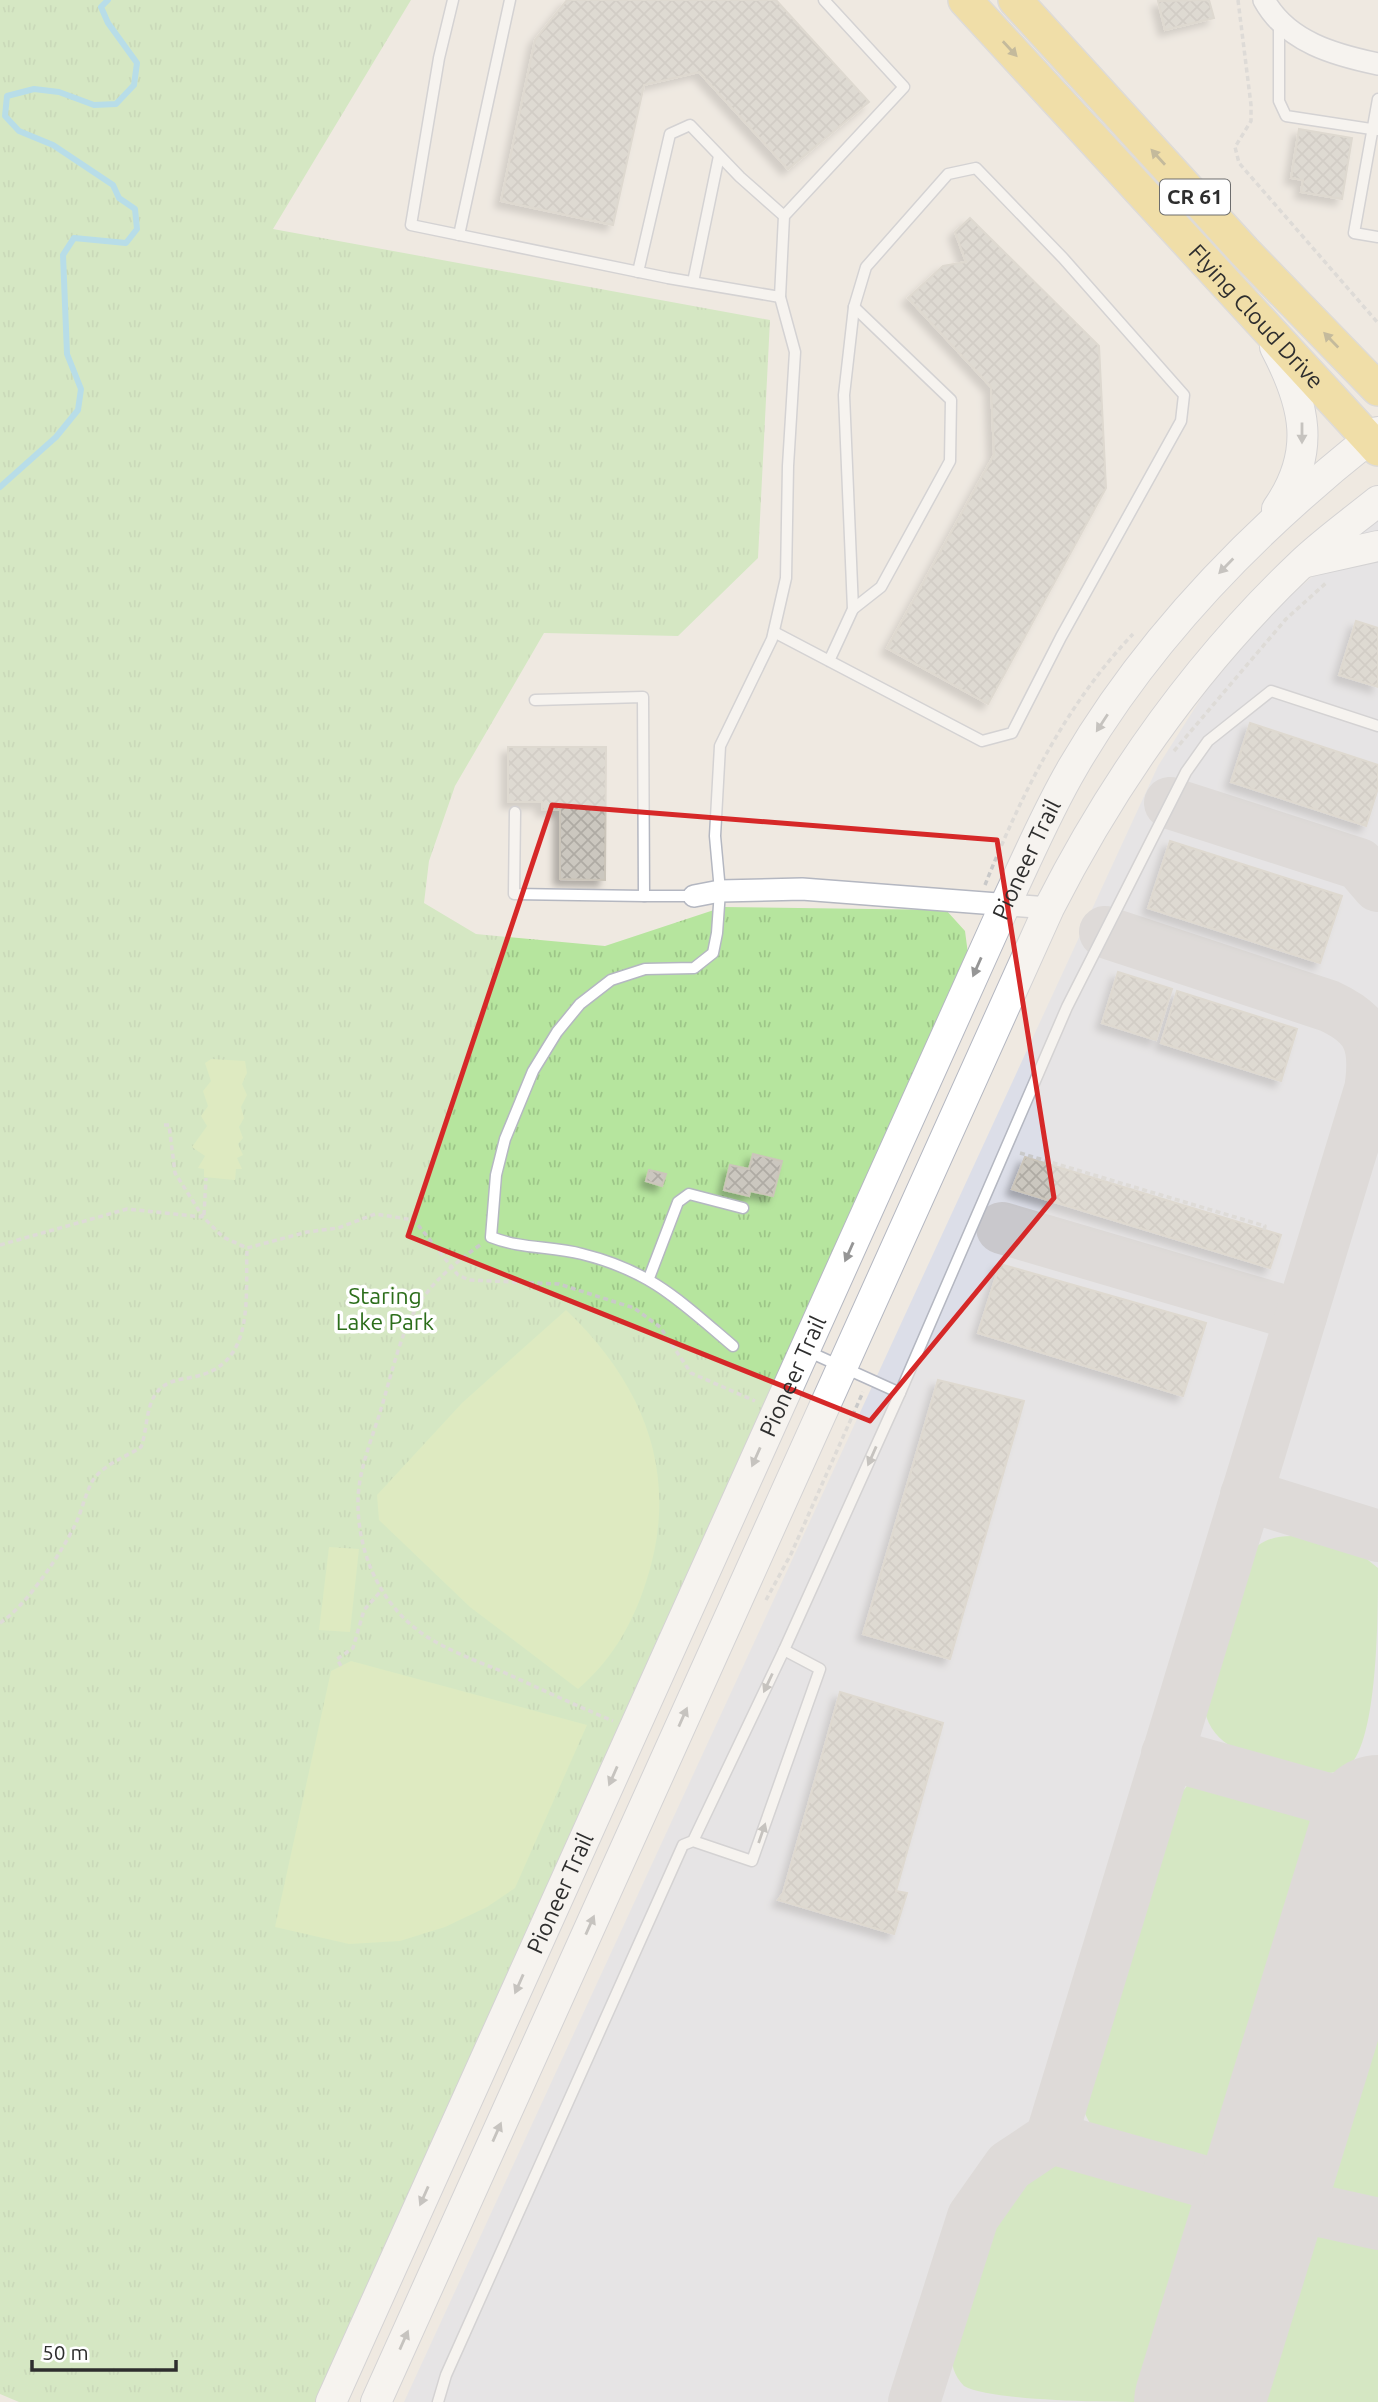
<svg xmlns="http://www.w3.org/2000/svg" width="1378" height="2402" viewBox="0 0 1378 2402" font-family="Ubuntu,sans-serif">
  <defs>
    <pattern id="park-tufts" width="24" height="20" patternUnits="userSpaceOnUse" patternTransform="scale(1.75)"><rect width="24" height="20" fill="#b6e59e"/><path d="M3 7l-1-3M5 7V3M7 7l1-3M15 17l-1-3M17 17v-4M19 17l1-3" fill="none" stroke="#9dc588"/></pattern>
    <pattern id="building-cross-hatch" width="8" height="8" patternUnits="userSpaceOnUse" patternTransform="scale(1.75)"><rect width="8" height="8" fill="#cbc7bf"/><path d="M0 0l8 8M0 8l8-8" fill="none" stroke="#afaba4"/></pattern>
    <filter id="shadow"><feDropShadow dx="-6" dy="6" stdDeviation="3.5" flood-color="#0004"/></filter>
  </defs>
  <rect width="100%" height="100%" fill="#efe9e1"/>
  <!-- airport -->
  <polygon fill="#dcdee8" points="1378,519 1378,2402 404,2402 1158,766 1205,692 1273,611"/>
  <!-- grass -->
  <g fill="#b6e59e">
    <path d="M 1292,1536 L 1363,1556 L 1378,1568 C 1378,1613 1378,1731 1352,1763 C 1342,1773 1330,1773 1317,1774 C 1268,1759 1202,1757 1203,1693 L 1244,1559 C 1258,1542 1271,1536 1292,1536 Z"/>
    <path d="M 1201,1781 L 1213,1781 C 1255,1794 1325,1800 1331,1852 L 1242,2142 C 1234,2153 1226,2161 1212,2164 C 1194,2168 1114,2145 1099,2133 C 1085,2121 1081,2106 1082,2089 L 1167,1811 L 1187,1786 Z"/>
    <polygon points="1378,1923 1378,2208 1323,2193 1311,2175 1307,2154"/>
    <path d="M 1051,2163 L 1070,2164 L 1185,2200 C 1200,2209 1206,2225 1212,2241 L 1161,2402 C 1120,2402 993,2402 964,2386 C 950,2372 950,2354 952,2336 C 970,2282 990,2182 1051,2163 Z"/>
    <path d="M 1323,2234 L 1378,2245 L 1378,2402 L 1232,2402 L 1273,2264 C 1287,2243 1298,2237 1323,2234 Z"/>
  </g>
  <!-- park -->
  <polygon fill="url(#park-tufts)" points="0,0 411,0 273,229 770,320 758,558 678,636 544,633 455,786 429,861 424,903 476,934 605,946 723,907 946,910 965,931 968,954 318,2402 19,2402 0,2394"/>
  <!-- pitch -->
  <g fill="#c9ec9a">
    <polygon points="211,1059 245,1061 247,1073 242,1084 247,1095 241,1107 244,1118 239,1127 243,1138 238,1144 243,1155 237,1158 242,1169 236,1169 235,1180 204,1177 204,1169 198,1168 205,1156 192,1147 207,1126 201,1116 208,1106 203,1091 211,1081 205,1063"/>
    <path d="M 566,1310 C 647,1387 682,1480 644,1588 C 631,1627 609,1663 578,1689 L 470,1607 L 379,1520 L 377,1495 L 462,1403 Z"/>
    <polygon points="329,1547 359,1549 350,1632 319,1630"/>
    <polygon points="351,1661 587,1725 515,1888 487,1907 445,1927 400,1941 349,1944 275,1927 331,1671"/>
  </g>
  <g fill="none" stroke-linecap="round" stroke-linejoin="round">
    <!-- stream -->
    <polyline stroke="#75cff0" stroke-width="6" points="0,487 56,437 78,410 81,389 67,354 63,255 74,238 126,243 137,229 135,209 119,198 113,185 53,145 19,131 5,116 7,96 34,89 59,92 94,105 116,104 134,85 137,63 108,23 101,7 108,0"/>
    <!-- taxiway -->
    <g stroke="#c9c8cc" stroke-width="52">
      <polyline points="1170,803 1359,864 1378,886"/>
      <path d="M 1105,932 L 1329,1006 C 1368,1024 1376,1042 1371,1084"/>
      <polyline points="1002,1228 1301,1316"/>
      <polyline points="1246,1495 1378,1536"/>
      <polyline points="1167,1754 1378,1813"/>
      <polyline points="1051,2138 1262,2198 1378,2224"/>
      <polyline points="914,2402 973,2217 1009,2166 1051,2138 1378,1063"/>
    </g>
    <!-- runway -->
    <polyline stroke="#c9c8cc" stroke-width="130" points="1199,2402 1378,1820"/>
  </g>
  <!-- building -->
  <g fill="url(#building-cross-hatch)" stroke="#cbc5ba" stroke-width="2" filter="url(#shadow)">
    <polygon points="567,0 776,0 869,102 788,169 699,72 644,85 613,225 501,201 535,40"/>
    <polygon points="1209,0 1214,18 1165,30 1158,1"/>
    <polygon points="1299,129 1352,138 1342,199 1301,192 1303,180 1291,178"/>
    <polygon points="970,218 1099,346 1106,488 988,704 887,648 994,455 991,387 908,298 943,266 966,262 955,232"/>
    <polygon points="1356,621 1378,628 1378,687 1339,675"/>
    <polygon points="1250,723 1378,765 1378,788 1366,826 1231,782"/>
    <polygon points="508,747 606,747 605,880 560,879 560,810 542,810 542,802 508,802"/>
    <polygon points="1170,841 1342,896 1320,963 1148,908"/>
    <polygon points="1118,972 1172,989 1156,1040 1102,1023"/>
    <polygon points="1177,991 1297,1029 1281,1081 1161,1043"/>
    <polygon points="753,1154 782,1161 773,1196 750,1191 749,1196 724,1190 730,1165 749,1169"/>
    <polygon points="1025,1157 1281,1235 1270,1268 1012,1189"/>
    <polygon points="649,1170 666,1174 662,1186 646,1181"/>
    <polygon points="1000,1264 1206,1323 1183,1396 978,1333"/>
    <polygon points="938,1380 1024,1401 950,1659 863,1634"/>
    <polygon points="840,1692 943,1723 896,1891 907,1893 894,1934 778,1900 783,1893"/>
  </g>
  <g fill="none" stroke-linecap="round" stroke-linejoin="round">
    <!-- service casing -->
    <g stroke="#b4b7c1" stroke-width="13">
      <g id="service">
        <polyline points="453,0 439,58 411,225 668,278 780,297"/>
        <polyline points="1279,22 1279,101 1286,116 1378,130"/>
        <polyline points="1378,99 1354,233 1378,237"/>
        <polyline points="459,235 510,0"/>
        <polyline points="638,272 670,134 690,125 740,177 784,216"/>
        <polyline points="693,282 719,156"/>
        <polyline points="853,609 881,587 950,461 951,400 854,307"/>
        <polyline points="774,632 982,741 1012,733 1061,637 1181,421 1184,395 1063,258 976,168 948,174 866,267 854,307 844,395 853,609 829,661"/>
        <polyline points="535,700 643,697 644,896 694,896"/>
        <polyline points="515,812 514,894 644,896"/>
        <polyline points="649,1278 678,1202 689,1194 743,1208"/>
        <path d="M 733,1346 C 680,1301 651,1271 582,1254 C 551,1246 521,1249 491,1237 L 496,1175 L 505,1139 L 533,1071 L 557,1032 L 580,1004 L 611,980 L 645,969 L 694,968 L 713,953 L 717,933 L 720,891 L 715,836 L 720,746 L 772,639 L 786,578 L 788,466 L 795,352 L 780,297 L 784,216 L 904,87 L 824,0"/>
        <polyline points="807,1351 900,1393"/>
        <polyline points="784,1650 900,1393 1067,1007 1186,772 1208,741 1271,691 1378,726"/>
        <polyline points="438,2402 446,2375 683,1845 693,1841 752,1861 820,1669 784,1650 693,1841"/>
      </g>
    </g>
    <!-- minor casing -->
    <g stroke="#b4b7c1" stroke-width="24">
      <g id="minor">
        <path d="M 1264,0 C 1287,42 1335,55 1378,64"/>
        <polyline points="694,896 720,891 802,889 1049,908"/>
      </g>
    </g>
    <!-- secondary casing -->
    <g stroke="#b4b7c1" stroke-width="32">
      <g id="secondary">
        <path d="M 1275,347 C 1305,404 1317,452 1277,509"/>
        <polyline points="1306,562 1378,546"/>
        <path id="s1" d="M 331,2402 L 1005,905 C 1027,859 1047,811 1073,767 C 1149,636 1259,525 1378,432"/>
        <path d="M 376,2402 L 1049,908 C 1114,780 1196,664 1300,565 C 1324,542 1352,522 1378,501"/>
      </g>
    </g>
    <!-- primary casing -->
    <g stroke="#c9c9c9" stroke-width="36">
      <g id="primary">
        <path id="s2" d="M 965,0 L 1378,449"/>
        <polyline points="1015,0 1244,251 1378,389"/>
      </g>
    </g>
    <!-- path -->
    <g stroke="#c9c9c9" stroke-width="3.5" stroke-dasharray="5 3.5" stroke-linecap="butt">
      <polyline points="1238,0 1251,105 1251,121 1235,147 1239,163 1378,323"/>
      <polyline points="1174,751 1286,619 1326,583"/>
      <path d="M 985,885 C 1021,795 1066,704 1133,634"/>
      <polyline points="164,1125 169,1125 175,1173 203,1217"/>
      <polyline points="1020,1153 1265,1226 1264,1230"/>
      <polyline points="204,1215 206,1178"/>
      <polyline points="0,1245 127,1209 203,1217 223,1237 247,1248 307,1232 338,1228 375,1214 414,1220 458,1275 469,1280 559,1284 634,1308 660,1327 691,1373 755,1401"/>
      <path d="M 480,1245 C 408,1296 405,1326 382,1406 C 373,1436 359,1468 358,1499 C 357,1556 383,1612 434,1641 C 455,1653 479,1662 501,1671 C 538,1688 575,1705 613,1721"/>
      <polyline points="766,1600 791,1554 863,1392"/>
      <path d="M 0,1623 C 26,1606 61,1554 75,1525 C 82,1511 85,1494 93,1480 C 104,1464 126,1457 141,1447 C 147,1431 146,1408 155,1395 C 164,1381 178,1380 193,1377 C 256,1365 245,1299 247,1248"/>
      <polyline points="341,1666 337,1659 353,1648 364,1610 381,1591"/>
    </g>
    <!-- service -->
    <use href="#service" stroke="#fff" stroke-width="10"/>
    <!-- minor -->
    <use href="#minor" stroke="#fff" stroke-width="21"/>
    <!-- secondary -->
    <use href="#secondary" stroke="#fff" stroke-width="30"/>
    <!-- primary -->
    <use href="#primary" stroke="#f2d163" stroke-width="33"/>
  </g>
  <!-- one-way arrows -->
  <defs><path id="oneway-solid" d="M-6-.8H1V-3.2L6.5 0L1 3.2V.8H-6Z" transform="scale(1.75)"/></defs>
  <g fill="#908048">
    <use href="#oneway-solid" transform="translate(1010 49) rotate(47)"/>
    <use href="#oneway-solid" transform="translate(1158 157) rotate(-132)"/>
    <use href="#oneway-solid" transform="translate(1331 340) rotate(-134)"/>
  </g>
  <g fill="#969696">
    <use href="#oneway-solid" transform="translate(1302 433) rotate(90)"/>
    <use href="#oneway-solid" transform="translate(1226 566) rotate(134)"/>
    <use href="#oneway-solid" transform="translate(1102 723) rotate(123)"/>
    <use href="#oneway-solid" transform="translate(977 967) rotate(114)"/>
    <use href="#oneway-solid" transform="translate(849 1252) rotate(114)"/>
    <use href="#oneway-solid" transform="translate(872 1456) rotate(114)"/>
    <use href="#oneway-solid" transform="translate(756 1457) rotate(114)"/>
    <use href="#oneway-solid" transform="translate(768 1683) rotate(115)"/>
    <use href="#oneway-solid" transform="translate(683 1717) rotate(-66)"/>
    <use href="#oneway-solid" transform="translate(613 1776) rotate(114)"/>
    <use href="#oneway-solid" transform="translate(762 1833) rotate(-71)"/>
    <use href="#oneway-solid" transform="translate(590 1925) rotate(-66)"/>
    <use href="#oneway-solid" transform="translate(519 1984) rotate(114)"/>
    <use href="#oneway-solid" transform="translate(497 2132) rotate(-66)"/>
    <use href="#oneway-solid" transform="translate(424 2196) rotate(114)"/>
    <use href="#oneway-solid" transform="translate(404 2340) rotate(-66)"/>
  </g>
  <!-- marked area -->
  <path d="M0 0H1378V2402H0ZM 552,805 L 997,840 L 1054,1198 L 870,1421 L 408,1236 Z" fill="#efe9e1" fill-opacity=".55" fill-rule="evenodd"/>
  <path fill="none" stroke="#d62828" stroke-width="5" stroke-linejoin="round" d="M 552,805 L 997,840 L 1054,1198 L 870,1421 L 408,1236 Z"/>
  <g text-anchor="middle" stroke-width="7" stroke-linejoin="round" paint-order="stroke">
    <!-- shield labels -->
    <rect fill="#fff" stroke="#6d6d6d" stroke-width="2" x="1160" y="179.5" width="70" height="35" rx="5"/>
    <g font-size="21" font-weight="bold" fill="#2e2e2e">
      <text x="1195" y="204">CR 61</text>
    </g>
    <!-- street labels -->
    <g font-size="23" fill="#2e2e2e" stroke="#fff">
      <text dy="8" stroke="none"><textPath href="#s2" startOffset="430">Flying Cloud Drive</textPath></text>
      <text dy="8" stroke="none"><textPath href="#s1" startOffset="1692">Pioneer Trail</textPath></text>
      <text dy="8" stroke="none"><textPath href="#s1" startOffset="1125">Pioneer Trail</textPath></text>
      <text dy="8" stroke="none"><textPath href="#s1" startOffset="558">Pioneer Trail</textPath></text>
    </g>
    <!-- park labels -->
    <g font-size="23" fill="#2c6e1b" stroke="#fff">
      <text x="385" y="1304">Staring<tspan x="385" dy="26">Lake Park</tspan></text>
    </g>
  </g>
  <!-- scale -->
  <path d="M32 2360v10h144v-10" fill="none" stroke="#2e2e2e" stroke-width="3.5"/>
  <text x="42" y="2360" font-size="21" fill="#2e2e2e" stroke="#ffffff" stroke-width="5" paint-order="stroke">50 m</text>
</svg>
